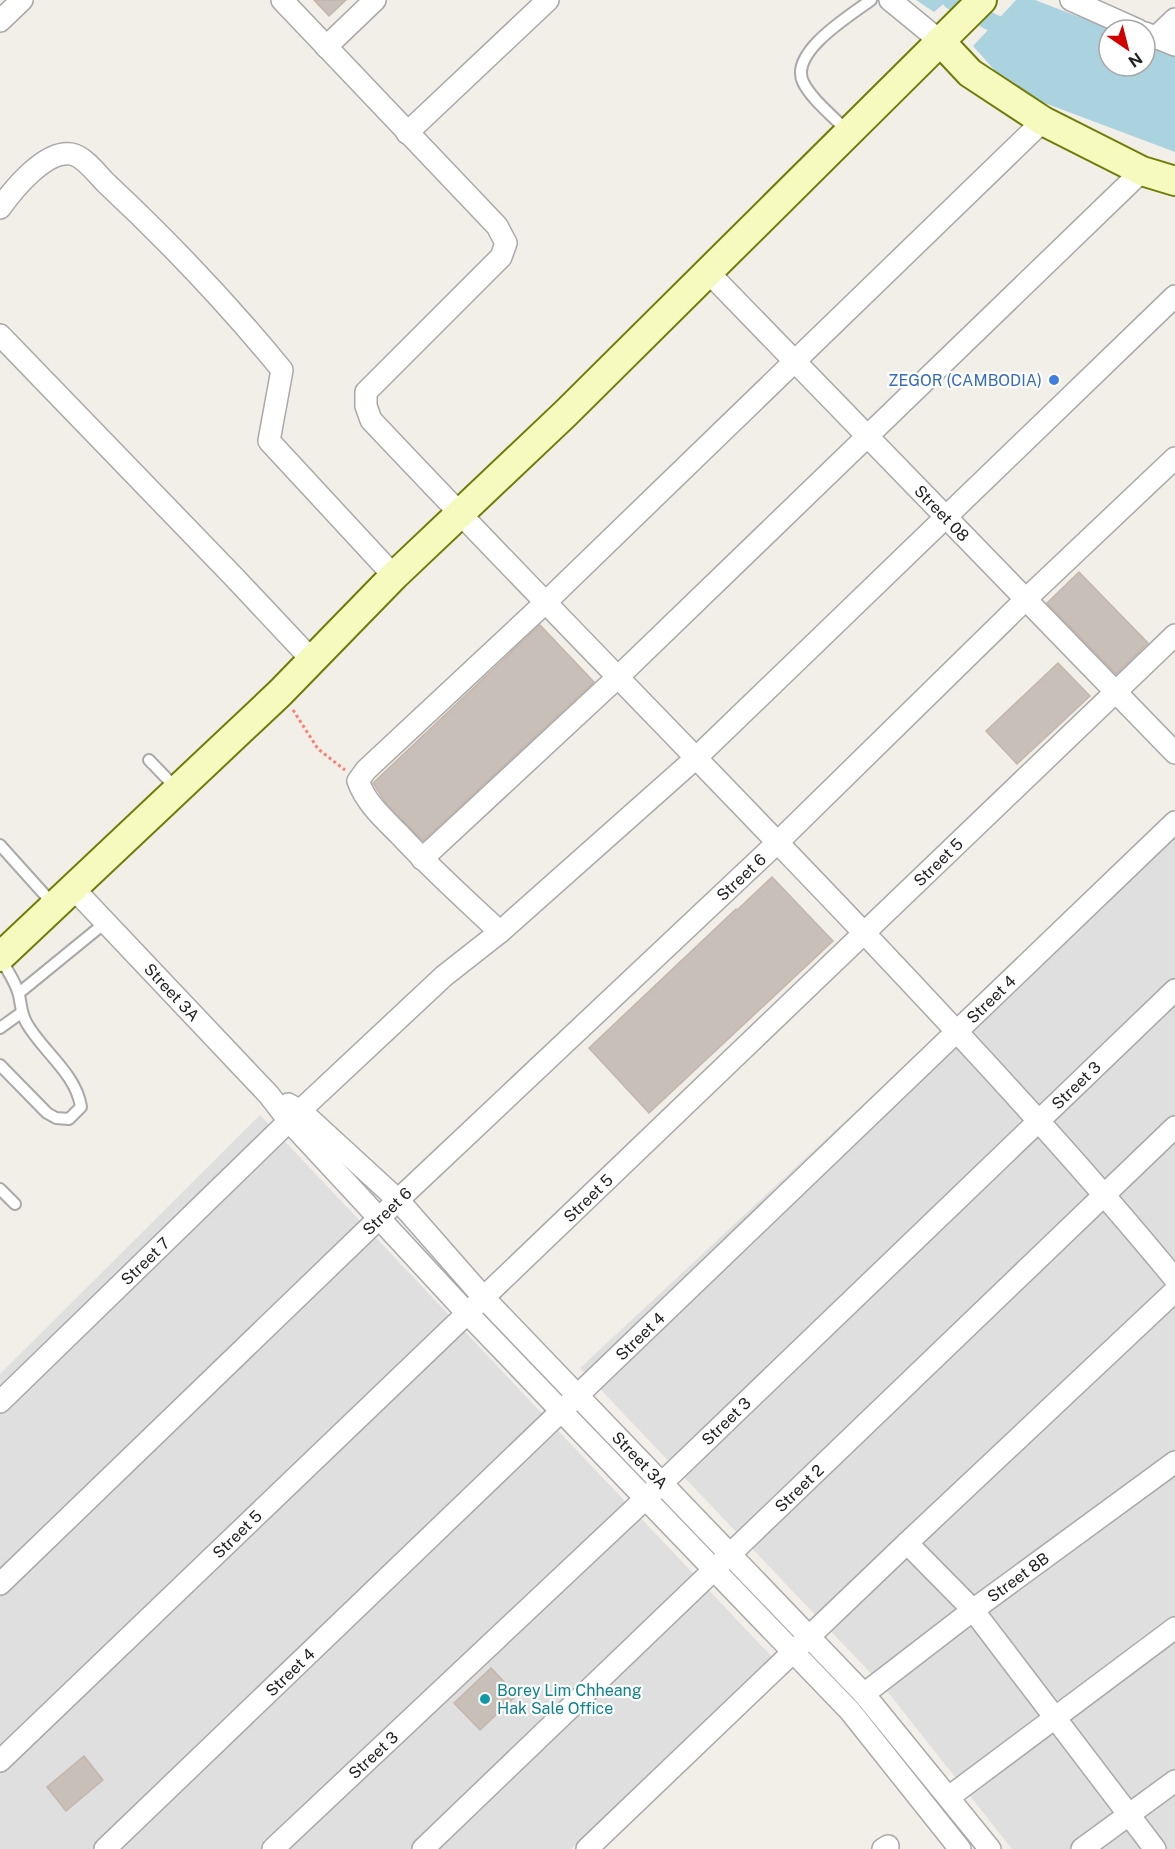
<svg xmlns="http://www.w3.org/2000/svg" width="1175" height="1849" viewBox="0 0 1175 1849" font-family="'Public Sans',sans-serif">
  <rect width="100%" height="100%" fill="#f2efe9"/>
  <!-- residential -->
  <g fill="#e0dfdf">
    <polygon points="1175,814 1175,1849 1012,1849 883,1686 580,1368"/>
    <polygon points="260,1115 774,1659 571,1849 0,1849 0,1374"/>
  </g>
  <!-- water -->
  <g fill="#aad3df">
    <polygon points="916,0 948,0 934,12"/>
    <polygon points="1016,0 1035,0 1113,30 1109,30 1109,66 1145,66 1145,42 1175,53 1175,152 1042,102 998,74 973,46"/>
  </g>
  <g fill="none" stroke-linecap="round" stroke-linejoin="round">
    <!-- canal -->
    <polyline stroke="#aad3df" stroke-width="18" points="951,0 993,23 1017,31"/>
  </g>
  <!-- building -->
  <g fill="#c7bfb8" stroke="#c4b6ab" stroke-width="1.5">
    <polygon points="314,0 346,0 329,16"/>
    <polygon points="1079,572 1148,643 1116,674 1047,603"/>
    <polygon points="540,625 594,682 423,841 385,802 373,783"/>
    <polygon points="1058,663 1090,696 1017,764 986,731"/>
    <polygon points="772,877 833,941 649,1113 589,1048 736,909 737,910"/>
    <polygon points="491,1668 517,1695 480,1730 454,1703"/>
    <polygon points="84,1756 103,1780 66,1811 47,1787"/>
  </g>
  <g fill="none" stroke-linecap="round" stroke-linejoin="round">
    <!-- lane casing -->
    <g stroke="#a9a9a9" stroke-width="14">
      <g id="lane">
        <path d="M 847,131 C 833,116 812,100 803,82 C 789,52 851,15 871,0"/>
        <polyline points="149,760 178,790"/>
        <polyline points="0,845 53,904"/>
        <polyline points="19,993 106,922"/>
        <polyline points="0,1028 21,1013"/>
        <path d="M 0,1065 L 47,1113 L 56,1118 L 69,1119 L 81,1107 C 76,1073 41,1050 26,1022 C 21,1013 21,1004 19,995 C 16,982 6,969 0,957"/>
        <polyline points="0,1189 15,1204"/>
      </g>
    </g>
    <!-- street casing -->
    <g stroke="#a9a9a9" stroke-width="24">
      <g id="street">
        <path d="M 282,0 L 497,226 L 506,243 L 501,257 L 366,392 L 366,406 L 371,420 C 535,594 703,763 867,936 C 973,1048 1077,1160 1175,1279"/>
        <polyline points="890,0 940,41"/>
        <polyline points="1071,0 1138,30"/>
        <polyline points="0,21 22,0"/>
        <polyline points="1145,33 1175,45"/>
        <polyline points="1155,38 1175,19"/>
        <polyline points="326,47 375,0"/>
        <polyline points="407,133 548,0"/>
        <path d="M 0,208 C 13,190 45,150 71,154 C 84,156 97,174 106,183 C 168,241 228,304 282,370 L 269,441 L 394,576"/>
        <polyline points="709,273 1175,753"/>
        <polyline points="0,335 233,576 312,660"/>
        <polyline points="422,859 618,677 1142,171"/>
        <polyline points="74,889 269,1095 289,1121 467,1313 850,1711 960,1849"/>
        <path d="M 500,932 C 466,900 431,869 400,835 C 383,818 366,803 358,781 L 366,770 L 546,602 L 1043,121"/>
        <polyline points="288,1104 301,1111 398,1200 484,1298 864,1694 990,1849"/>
        <polyline points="0,1402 289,1121 444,976 500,932 697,757 1175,296"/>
        <polyline points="907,1543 973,1610 1155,1849"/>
        <polyline points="0,1584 398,1200 779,841 1026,599 1175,458"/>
        <polyline points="864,1694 973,1610 1175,1462"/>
        <polyline points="0,1761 1175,635"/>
        <polyline points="949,1797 1175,1628"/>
        <polyline points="105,1849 1175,822"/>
        <polyline points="273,1849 662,1483 1175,990"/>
        <polyline points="423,1849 1175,1127"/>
        <polyline points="587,1849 907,1543 1175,1291"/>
        <polyline points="883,1849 888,1846"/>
        <polyline points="1082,1849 1175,1781"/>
      </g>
    </g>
    <!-- secondary casing -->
    <g stroke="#707d05" stroke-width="32">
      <g id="secondary">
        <polyline points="940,41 970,73 1043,121 1142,171 1175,181"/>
        <polyline points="0,957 280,693 394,576 566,413 982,0"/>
      </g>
    </g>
    <!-- path -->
    <polyline stroke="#fa8072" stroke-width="3" stroke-dasharray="3 3" stroke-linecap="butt" points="293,710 318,749 345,770"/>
    <!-- lane -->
    <use href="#lane" stroke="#fff" stroke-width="10"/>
    <!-- street -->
    <use href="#street" stroke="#fff" stroke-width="21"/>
    <!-- secondary -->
    <use href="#secondary" stroke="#f7fabf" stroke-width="28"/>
  </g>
  <!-- markers -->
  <circle fill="#3f7fe0" stroke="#fff" stroke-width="2" cx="1054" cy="380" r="6"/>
  <circle fill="#0f9aa8" stroke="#fff" stroke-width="2" cx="485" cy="1699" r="6"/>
  <g text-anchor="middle" stroke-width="4.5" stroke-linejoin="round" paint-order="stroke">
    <!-- shop labels -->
    <g font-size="16" fill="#366cbe" stroke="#fff" text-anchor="end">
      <text x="1042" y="386">ZEGOR (CAMBODIA)</text>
    </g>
    <!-- street labels -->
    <g font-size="16" fill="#222" stroke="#fff">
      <text transform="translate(942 513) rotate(46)" y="6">Street 08</text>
      <text transform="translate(938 862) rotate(-44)" y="6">Street 5</text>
      <text transform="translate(741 877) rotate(-43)" y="6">Street 6</text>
      <text transform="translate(172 992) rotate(47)" y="6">Street 3A</text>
      <text transform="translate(991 999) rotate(-44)" y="6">Street 4</text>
      <text transform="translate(1076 1085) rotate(-44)" y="6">Street 3</text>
      <text transform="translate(588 1198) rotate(-44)" y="6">Street 5</text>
      <text transform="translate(387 1211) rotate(-44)" y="6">Street 6</text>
      <text transform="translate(145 1261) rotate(-44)" y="6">Street 7</text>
      <text transform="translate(640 1336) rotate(-44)" y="6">Street 4</text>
      <text transform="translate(726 1421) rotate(-44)" y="6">Street 3</text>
      <text transform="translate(640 1460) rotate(46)" y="6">Street 3A</text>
      <text transform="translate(799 1488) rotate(-44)" y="6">Street 2</text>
      <text transform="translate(237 1534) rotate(-44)" y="6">Street 5</text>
      <text transform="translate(1018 1577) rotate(-36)" y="6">Street 8B</text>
      <text transform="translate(290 1672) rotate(-44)" y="6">Street 4</text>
      <text transform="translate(373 1755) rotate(-43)" y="6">Street 3</text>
    </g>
    <!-- culture labels -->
    <g font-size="16" fill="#0d838f" stroke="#fff" text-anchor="start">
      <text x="497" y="1696">Borey Lim Chheang<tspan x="497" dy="18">Hak Sale Office</tspan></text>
    </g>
  </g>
  <!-- north arrow -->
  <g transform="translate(1127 48) rotate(145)"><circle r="28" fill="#ffffff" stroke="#a7a7a7" stroke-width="1.5"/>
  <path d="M0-4.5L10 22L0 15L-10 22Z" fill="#d40000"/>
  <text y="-9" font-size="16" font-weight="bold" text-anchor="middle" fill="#222222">N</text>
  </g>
</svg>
